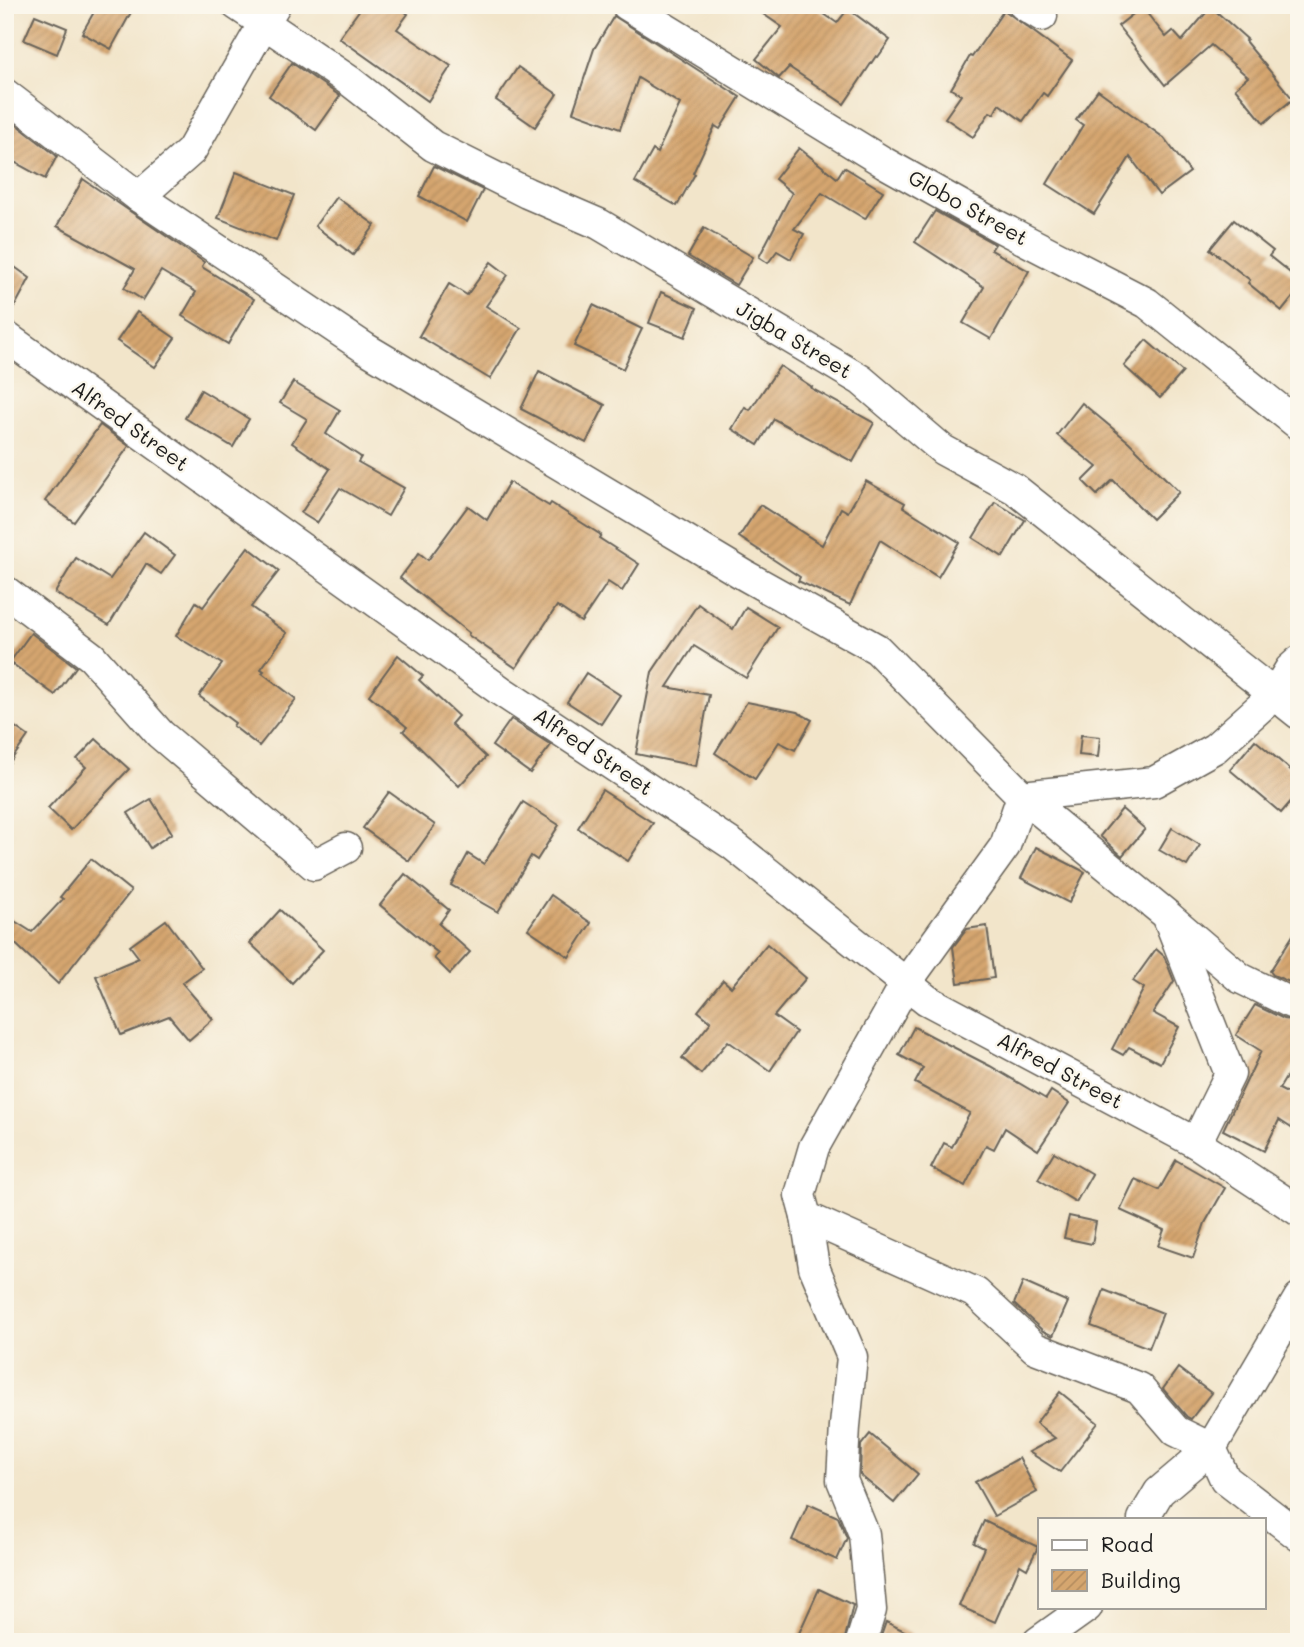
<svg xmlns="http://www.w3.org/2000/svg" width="1304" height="1647" viewBox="0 0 1304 1647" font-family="Mali,sans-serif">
  <defs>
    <pattern id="building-hatch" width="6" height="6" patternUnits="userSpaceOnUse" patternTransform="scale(1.75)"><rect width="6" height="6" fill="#d5a66f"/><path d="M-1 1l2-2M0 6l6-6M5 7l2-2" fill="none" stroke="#b68e60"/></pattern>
  </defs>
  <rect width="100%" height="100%" fill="#fbf7ec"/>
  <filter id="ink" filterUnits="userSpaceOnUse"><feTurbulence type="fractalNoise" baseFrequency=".0143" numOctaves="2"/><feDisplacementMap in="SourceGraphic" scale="14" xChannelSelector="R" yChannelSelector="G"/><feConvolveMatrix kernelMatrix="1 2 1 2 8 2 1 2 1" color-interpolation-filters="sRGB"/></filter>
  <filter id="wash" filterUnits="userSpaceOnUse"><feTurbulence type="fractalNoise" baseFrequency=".00686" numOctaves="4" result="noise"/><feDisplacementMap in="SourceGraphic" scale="28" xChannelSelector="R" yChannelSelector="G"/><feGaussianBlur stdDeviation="1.57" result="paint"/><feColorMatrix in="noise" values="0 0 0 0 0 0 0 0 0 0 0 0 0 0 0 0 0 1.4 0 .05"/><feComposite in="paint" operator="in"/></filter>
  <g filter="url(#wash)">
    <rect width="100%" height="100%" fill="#f2e5ca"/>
    <g id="blocks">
      <!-- building -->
      <g fill="url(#building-hatch)">
        <polygon points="98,5 135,5 111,49 82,33"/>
        <polygon points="363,5 396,5 408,14 397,29 451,66 428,101 339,38"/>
        <polygon points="750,5 811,5 837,23 848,9 890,40 878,57 876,56 844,104 789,67 779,78 756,59 782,27"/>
        <polygon points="1142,7 1166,37 1173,31 1182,41 1211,7 1247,39 1245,41 1293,99 1264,123 1235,88 1248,77 1211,45 1165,85 1118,26"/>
        <polygon points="1004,10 1072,60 1047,96 1043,93 1023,121 999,104 994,114 990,112 973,137 945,118 961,95 951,89 970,56 972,57"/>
        <polygon points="35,15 67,28 57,54 24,40"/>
        <polygon points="614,16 740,97 720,129 715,126 693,173 695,174 677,206 635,182 653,150 657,153 680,104 638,78 620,129 573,112 594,49"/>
        <polygon points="292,63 340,96 316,130 269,96"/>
        <polygon points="518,67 557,94 535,127 496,100"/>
        <polygon points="1098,90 1164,138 1190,172 1159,195 1130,157 1094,214 1047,184 1083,125 1076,120"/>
        <polygon points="13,122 57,156 45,179 5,157 5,136"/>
        <polygon points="799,148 837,178 844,167 883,191 865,219 822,193 794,229 804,234 791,259 777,251 768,263 759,257 792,193 775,179"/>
        <polygon points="434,166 483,190 467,222 419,196"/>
        <polygon points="236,172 294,195 276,241 218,218"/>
        <polygon points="83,179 204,262 202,267 254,299 228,344 182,316 196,292 161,271 143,300 124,288 135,269 57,226"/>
        <polygon points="336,197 375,225 353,255 315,226"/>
        <polygon points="935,211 995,244 991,250 1029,271 991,339 963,323 984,287 915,242"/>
        <polygon points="1234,220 1273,251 1269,256 1299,280 1299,290 1282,311 1248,283 1250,280 1210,249"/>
        <polygon points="704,228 753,257 736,285 688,256"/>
        <polygon points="5,260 30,278 8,319 5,319"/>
        <polygon points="491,262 508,275 486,306 521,328 490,379 419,336 449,284 467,295"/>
        <polygon points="661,292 697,308 685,337 649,323"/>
        <polygon points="593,305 642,329 623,369 574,346"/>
        <polygon points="137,312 175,338 155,367 117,341"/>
        <polygon points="1146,340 1183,372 1160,398 1124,366"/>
        <polygon points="780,366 812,387 811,388 874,423 853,462 774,419 758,445 732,429 745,407 750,410"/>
        <polygon points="539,371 605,405 586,443 521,409"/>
        <polygon points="293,382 340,410 326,434 361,457 358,462 404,488 388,516 340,488 317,523 301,513 330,469 292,443 307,419 280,403"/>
        <polygon points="201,390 249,419 233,447 185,418"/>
        <polygon points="1082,403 1129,442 1179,492 1152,519 1113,480 1097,495 1083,481 1097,467 1057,435"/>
        <polygon points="100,425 129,446 74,522 45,501"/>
        <polygon points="866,481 905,503 903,507 959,542 938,577 880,540 850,605 798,581 800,577 739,537 760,505 822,545 841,508 848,512"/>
        <polygon points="509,482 549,506 551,503 601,535 599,538 639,564 622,591 608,582 581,622 557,606 516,668 468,635 469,633 400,578 419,553 428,560 468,506 487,520"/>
        <polygon points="995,502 1025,520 1003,557 973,538"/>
        <polygon points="144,532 175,555 161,574 146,564 109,625 55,593 76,558 110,579"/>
        <polygon points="248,547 279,571 251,607 287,633 261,669 264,671 262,673 296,699 259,746 233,726 235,723 199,696 222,664 176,636 196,602 203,607"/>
        <polygon points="698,604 733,629 746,607 778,627 746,678 694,646 667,687 709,695 696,766 636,754 652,672"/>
        <polygon points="31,633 76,667 55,695 10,662"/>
        <polygon points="398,655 423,676 419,680 458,716 451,724 486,757 459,786 403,731 407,727 369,695"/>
        <polygon points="586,673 620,695 601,724 567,702"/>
        <polygon points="747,702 797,712 812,720 795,750 779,742 755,779 715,753"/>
        <polygon points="511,719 551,745 530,773 492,746"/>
        <polygon points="5,720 28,736 5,769"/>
        <polygon points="1081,735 1100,737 1098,757 1079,755"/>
        <polygon points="96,739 129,769 71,830 48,808 86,767 77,759"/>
        <polygon points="1255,740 1299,777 1299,792 1281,813 1230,770"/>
        <polygon points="602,790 653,823 628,861 578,828"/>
        <polygon points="389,792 435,825 409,861 363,828"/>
        <polygon points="151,799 172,833 150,848 128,813"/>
        <polygon points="523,802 559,825 537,860 531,856 498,912 451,885 468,854 484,864"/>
        <polygon points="1122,809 1145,829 1122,856 1100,836"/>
        <polygon points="1172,828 1200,845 1187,866 1159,850"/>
        <polygon points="1036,847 1085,872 1069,903 1021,878"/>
        <polygon points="91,859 131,891 58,984 5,934 5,915 32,932 63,899 60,897"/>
        <polygon points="405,874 449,910 439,924 470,952 450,974 434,958 438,953 380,905"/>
        <polygon points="551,895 591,923 569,957 528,929"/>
        <polygon points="280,910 323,950 292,983 250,943"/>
        <polygon points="166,920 202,968 182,983 213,1019 189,1040 169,1016 121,1035 96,976 139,958 130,946"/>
        <polygon points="987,926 994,978 958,983 953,947 967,929"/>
        <polygon points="1299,926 1299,986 1273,975 1270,971"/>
        <polygon points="767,944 806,978 774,1016 796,1032 770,1071 728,1041 701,1074 682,1058 711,1022 698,1011 723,980 731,987"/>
        <polygon points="1156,949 1164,956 1174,981 1153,1013 1179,1027 1160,1063 1129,1047 1123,1055 1112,1049 1144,988 1133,981"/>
        <polygon points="1255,1005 1284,1019 1299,1021 1299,1056 1279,1089 1299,1099 1299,1133 1279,1120 1264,1151 1223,1130 1261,1051 1236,1035"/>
        <polygon points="914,1027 990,1066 1046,1099 1051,1091 1069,1103 1038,1150 1005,1128 994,1149 986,1145 965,1186 931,1168 944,1143 952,1147 970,1113 915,1083 923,1068 899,1055"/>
        <polygon points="1054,1152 1092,1174 1076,1202 1038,1179"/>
        <polygon points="1176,1160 1225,1188 1205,1223 1193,1258 1158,1246 1164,1230 1120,1210 1135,1179 1159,1190"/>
        <polygon points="1069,1216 1096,1222 1092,1244 1064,1238"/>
        <polygon points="1023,1282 1068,1302 1053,1336 1043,1331 1014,1304"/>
        <polygon points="1104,1290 1163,1313 1149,1348 1091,1326"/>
        <polygon points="1178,1368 1211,1393 1191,1419 1187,1417 1163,1389"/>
        <polygon points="1060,1392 1098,1423 1060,1472 1029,1452 1055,1438 1036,1423"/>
        <polygon points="870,1434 918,1474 894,1503 860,1475 861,1445"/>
        <polygon points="1019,1458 1037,1492 994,1516 975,1482"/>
        <polygon points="808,1504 838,1517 847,1538 837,1560 792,1540"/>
        <polygon points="984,1521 1038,1547 1027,1569 1020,1565 995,1622 959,1606 984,1548 974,1543"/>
        <polygon points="819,1589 853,1605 844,1642 795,1642"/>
        <polygon points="886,1622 927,1642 879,1642"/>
      </g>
    </g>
  </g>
  <g filter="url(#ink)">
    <use href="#blocks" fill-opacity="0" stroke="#676259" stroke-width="2"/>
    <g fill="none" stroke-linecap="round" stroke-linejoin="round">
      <!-- minor casing -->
      <g stroke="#676259" stroke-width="33">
        <g id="minor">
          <polyline points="237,5 264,23 191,151 139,197 365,348 746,576 877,649 1022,796 1167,915 1230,1074 1196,1143 1299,1211"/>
          <polyline points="275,5 264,23 351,82 433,146 527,193 599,224 861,380 943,450 1015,489 1299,714"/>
          <polyline points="627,5 885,163 996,225 1147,303 1299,425"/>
          <polyline points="1024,5 1042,16"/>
          <polyline points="5,94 139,197"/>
          <polyline points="5,336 501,691 733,845 927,1000 1196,1143"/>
          <polyline points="5,591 92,657 160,734 314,865 346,848"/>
          <polyline points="1022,796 1005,846 906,983 814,1147 800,1195 806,1217 976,1293 1035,1348 1139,1388 1176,1431 1211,1448 1159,1492 1143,1519"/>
          <polyline points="1022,796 1154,782 1215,748 1274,695 1290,669 1299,661"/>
          <polyline points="1170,918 1240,978 1291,1003 1299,1004"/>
          <polyline points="806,1217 814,1267 852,1357 845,1426 842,1480 864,1534 871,1610 861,1642"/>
          <polyline points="1299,1298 1211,1448 1225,1479 1299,1536"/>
          <polyline points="1038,1642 1087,1607"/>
        </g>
      </g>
      <!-- minor -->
      <use href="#minor" stroke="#fff" stroke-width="30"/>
    </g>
  </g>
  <g text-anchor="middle" stroke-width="5" stroke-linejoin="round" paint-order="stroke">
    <!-- street labels -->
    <g font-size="21" fill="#1c1c1c" stroke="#fbf7ec">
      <text transform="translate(968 208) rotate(29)" y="7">Globo Street</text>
      <text transform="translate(794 340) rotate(31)" y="7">Jigba Street</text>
      <text transform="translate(130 426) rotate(36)" y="7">Alfred Street</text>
      <text transform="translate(593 752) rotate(34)" y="7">Alfred Street</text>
      <text transform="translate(1060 1071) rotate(28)" y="7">Alfred Street</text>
    </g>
  </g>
  <!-- margin -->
  <rect width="1304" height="1647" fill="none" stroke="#fbf7ec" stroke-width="28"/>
  <!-- legend -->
  <rect x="1038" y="1518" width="228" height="91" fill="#fbf7ec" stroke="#a29f99" stroke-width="2"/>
  <rect x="1052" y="1540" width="35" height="10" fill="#ffffff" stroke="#a29f99" stroke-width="2"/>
  <text x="1101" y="1552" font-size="21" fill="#1c1c1c">Road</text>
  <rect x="1052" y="1570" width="35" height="21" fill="url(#building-hatch)" stroke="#a29f99" stroke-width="2"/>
  <text x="1101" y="1588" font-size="21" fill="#1c1c1c">Building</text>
</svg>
